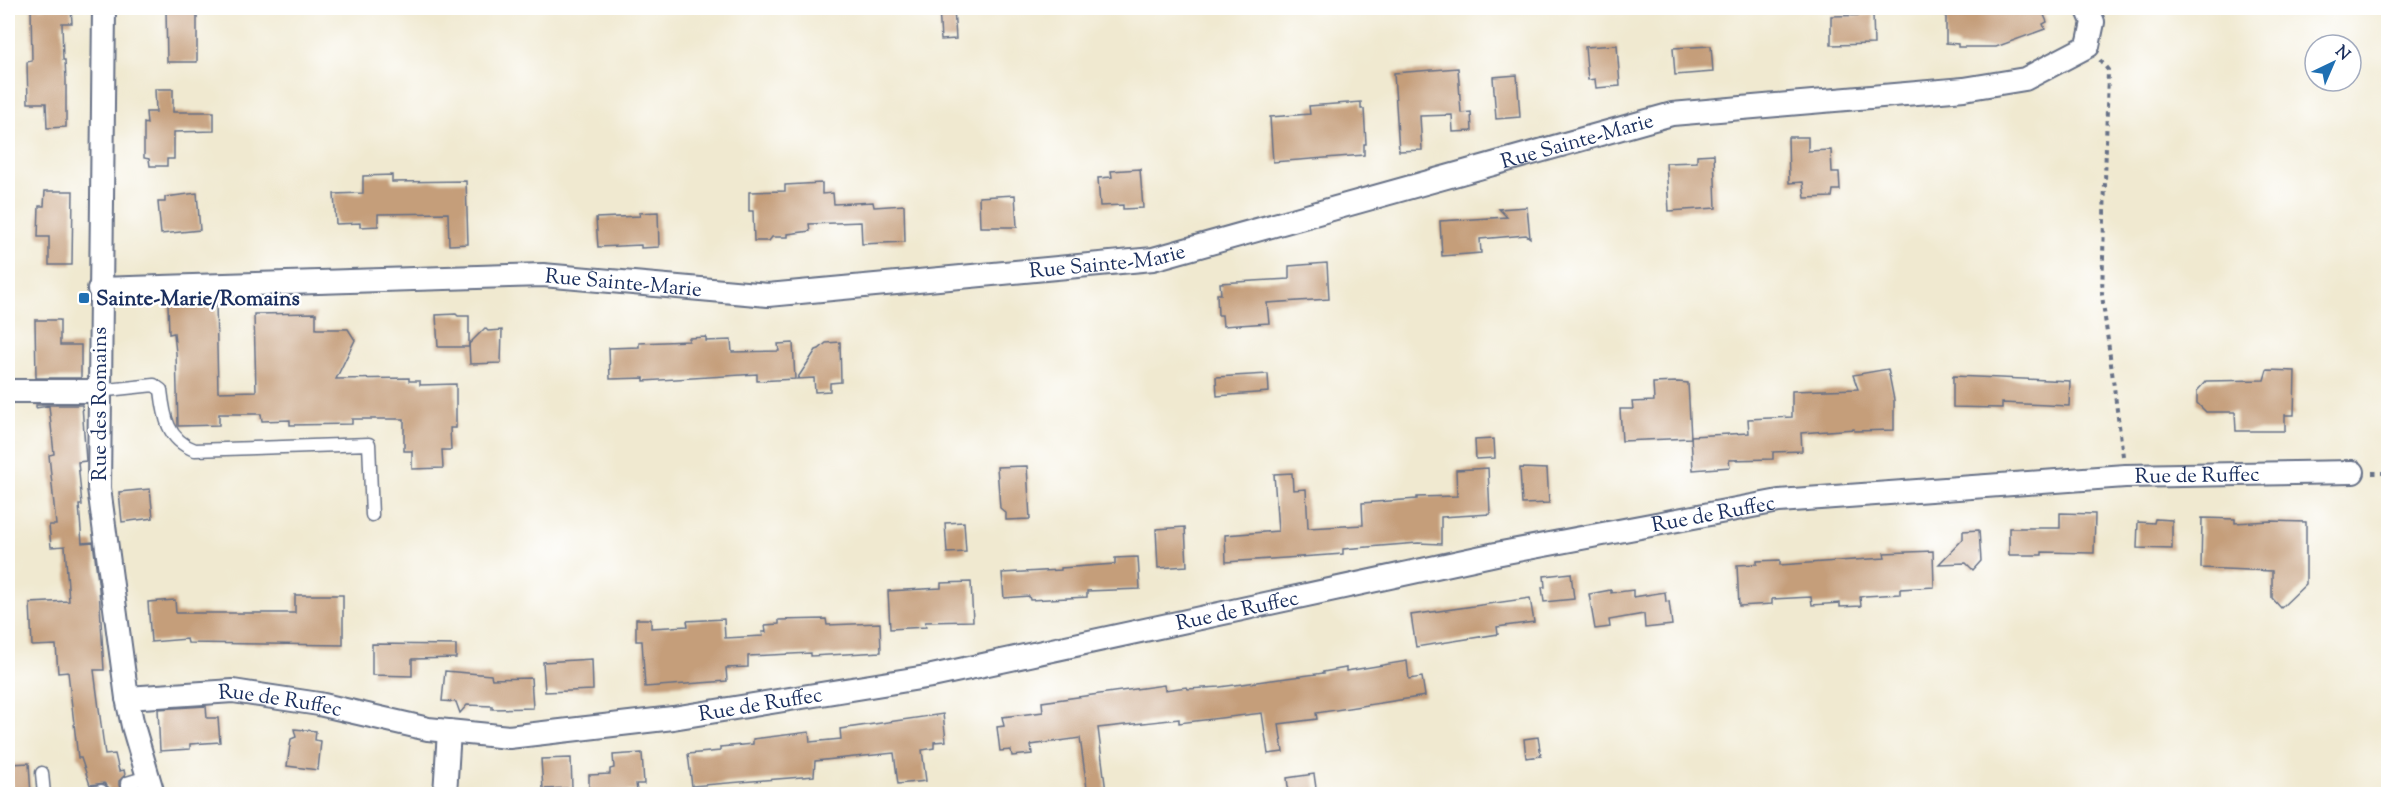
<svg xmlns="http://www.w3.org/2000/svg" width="2396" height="802" viewBox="0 0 2396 802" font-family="'Sorts Mill Goudy',serif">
  <rect width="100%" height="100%" fill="#fff"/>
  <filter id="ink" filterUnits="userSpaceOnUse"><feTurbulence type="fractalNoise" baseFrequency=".0167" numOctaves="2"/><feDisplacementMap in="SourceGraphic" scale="12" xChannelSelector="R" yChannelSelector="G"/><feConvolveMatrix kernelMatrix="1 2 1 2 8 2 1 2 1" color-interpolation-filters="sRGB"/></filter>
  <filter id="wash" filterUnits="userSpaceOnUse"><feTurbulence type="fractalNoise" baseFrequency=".008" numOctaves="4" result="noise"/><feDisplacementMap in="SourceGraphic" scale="24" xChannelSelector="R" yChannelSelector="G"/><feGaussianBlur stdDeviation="1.35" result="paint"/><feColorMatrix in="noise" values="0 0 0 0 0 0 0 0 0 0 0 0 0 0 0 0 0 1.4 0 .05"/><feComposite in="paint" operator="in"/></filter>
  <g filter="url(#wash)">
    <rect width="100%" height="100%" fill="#f0e9d0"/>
    <g id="blocks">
      <!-- building -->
      <g fill="#c59e7a">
        <polygon points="31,8 71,8 72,23 62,23 63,60 65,60 66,80 66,127 47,128 46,103 28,103 27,62 32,61"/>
        <polygon points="939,8 954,8 956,39 941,40"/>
        <polygon points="1946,8 2041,8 2047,22 2043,24 2045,29 1996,47 1958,47 1958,44 1946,43"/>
        <polygon points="166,9 197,9 197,62 167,62"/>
        <polygon points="1873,15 1874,44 1831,45 1831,16"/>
        <polygon points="1617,45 1620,86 1596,88 1595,79 1588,80 1585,47"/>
        <polygon points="1711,46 1713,72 1675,75 1673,48"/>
        <polygon points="1458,68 1461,113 1471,112 1472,131 1453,132 1452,115 1420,116 1422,150 1399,151 1394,73"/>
        <polygon points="1517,75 1520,117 1496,119 1493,77"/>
        <polygon points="155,89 173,89 173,112 214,112 214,131 174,132 174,159 167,159 167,166 150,166 149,159 144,158 144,123 147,124 146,112 156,112"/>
        <polygon points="1361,102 1361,109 1364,109 1366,144 1364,144 1364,155 1273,162 1270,117 1310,114 1309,106"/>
        <polygon points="1788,137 1808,137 1808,151 1831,150 1832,172 1839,172 1840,190 1833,190 1832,197 1805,198 1803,182 1789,183"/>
        <polygon points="1714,154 1716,208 1669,211 1666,163 1697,162 1697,155"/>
        <polygon points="1140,169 1143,208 1123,209 1123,205 1100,206 1098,178 1112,177 1111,171"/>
        <polygon points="392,175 392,182 466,181 468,244 449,245 448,213 378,214 378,226 360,227 360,223 336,224 334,194 363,193 363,176"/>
        <polygon points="822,183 822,194 833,193 834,204 873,202 874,207 904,205 905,242 862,244 861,222 809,224 810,231 788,234 788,237 772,237 769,241 754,241 753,211 749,211 749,192 785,191 785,185"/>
        <polygon points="45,191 73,191 72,265 49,265 49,237 38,237 39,206 44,206"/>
        <polygon points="197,193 200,230 161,234 158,202 165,202 165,197"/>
        <polygon points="1015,195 1017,227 980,227 979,197"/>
        <polygon points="1527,207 1530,238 1526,235 1480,239 1481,253 1442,256 1440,221 1507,217 1499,209"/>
        <polygon points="658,212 659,247 641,248 641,245 598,247 596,218 640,216 639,213"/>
        <polygon points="1327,263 1329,299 1267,303 1269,323 1223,326 1222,315 1218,315 1217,294 1221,294 1220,283 1289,279 1289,266"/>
        <polygon points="216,302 218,392 256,391 254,314 316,313 316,329 348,329 355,340 336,379 409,378 409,381 420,381 420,385 456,384 456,428 450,428 451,450 442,450 443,468 412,469 412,451 404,451 404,419 352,419 352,424 290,425 290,420 262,421 261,414 219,414 219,425 178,426 176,353 174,333 169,334 168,303"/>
        <polygon points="456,314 458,316 469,316 469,347 438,347 436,315"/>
        <polygon points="35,320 60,320 60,345 81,345 81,378 36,378"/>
        <polygon points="485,328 488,331 502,330 501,363 470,364 469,344"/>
        <polygon points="706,337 706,341 731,340 732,352 779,351 778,344 793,343 795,379 757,381 757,374 644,381 644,378 610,379 609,348 639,347 639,343 689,341 689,338"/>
        <polygon points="840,342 841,382 830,383 830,391 815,392 814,378 797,379 816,350 819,349 826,343"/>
        <polygon points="1888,369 1894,400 1894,430 1854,431 1854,429 1801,433 1802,451 1773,452 1773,459 1729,460 1730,467 1693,470 1691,436 1749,433 1748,419 1792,417 1792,391 1858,389 1853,375"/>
        <polygon points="2267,370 2295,371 2294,415 2285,415 2285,431 2236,431 2235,412 2206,412 2197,403 2197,391 2206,381 2264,380"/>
        <polygon points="1268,374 1269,392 1217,396 1216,377"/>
        <polygon points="1953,376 2070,381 2069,406 2002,403 2002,408 1953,407"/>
        <polygon points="1678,382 1688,383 1691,438 1622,441 1620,409 1633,409 1632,402 1654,401 1653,383"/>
        <polygon points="36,405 82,405 86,461 78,462 82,505 79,505 82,543 93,542 99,589 104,670 94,670 105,755 115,754 119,771 124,770 125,775 119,781 119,786 125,791 130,791 131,795 108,795 109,788 104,783 90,785 81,758 78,758 68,672 58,673 56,645 32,646 30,603 69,601 65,546 51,547 49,525 56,525 49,455 54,454 49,406 36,408"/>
        <polygon points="1494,439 1495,458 1476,459 1475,440"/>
        <polygon points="1027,466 1030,519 1006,520 1006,513 1000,508 997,467"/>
        <polygon points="1488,468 1490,514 1441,517 1441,544 1418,543 1343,549 1343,554 1226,562 1225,535 1278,531 1274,474 1292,473 1293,490 1306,489 1308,528 1363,525 1362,503 1417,499 1417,497 1457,496 1456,470"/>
        <polygon points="1520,468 1547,469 1549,503 1522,504"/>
        <polygon points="150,489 153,518 122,522 119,492"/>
        <polygon points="2060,513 2095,514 2094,553 2042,552 2042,555 2009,555 2009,528 2060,528"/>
        <polygon points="2202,518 2235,519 2235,523 2271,521 2306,522 2306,584 2281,608 2272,598 2272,571 2201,568"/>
        <polygon points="2155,519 2172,520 2172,549 2137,548 2138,522 2154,523"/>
        <polygon points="964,522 966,552 947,553 945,523"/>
        <polygon points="1185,527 1187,566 1158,568 1156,529"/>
        <polygon points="1979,530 1981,561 1973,570 1966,563 1939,564 1963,539 1963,531"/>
        <polygon points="1933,551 1934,587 1900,589 1900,594 1865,596 1860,597 1861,606 1840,607 1840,603 1812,605 1811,597 1772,599 1772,604 1739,606 1737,565 1757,564 1757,561 1780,560 1780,565 1838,561 1885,558 1884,553"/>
        <polygon points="1138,557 1140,589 1087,591 1087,597 1030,600 1029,596 1004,598 1002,573 1061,570 1061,568 1115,564 1115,558"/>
        <polygon points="1571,573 1574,599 1544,602 1542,587 1545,587 1544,576"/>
        <polygon points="971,582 973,621 925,622 926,627 890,629 888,591 941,588 941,583"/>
        <polygon points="1611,590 1611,593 1633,590 1633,597 1665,592 1666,602 1669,601 1672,625 1645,628 1644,614 1609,620 1610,627 1595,629 1589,594"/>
        <polygon points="295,595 343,595 343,645 188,643 187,639 151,642 148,602 175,600 176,613 295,613"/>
        <polygon points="1530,598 1534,622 1497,627 1498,634 1416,647 1411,615"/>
        <polygon points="636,619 651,619 651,628 688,626 687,621 724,619 725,638 763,636 762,632 766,632 765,625 779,624 779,620 826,619 827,625 880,623 881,652 811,656 811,653 748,656 748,667 726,668 727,681 645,687 642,641 636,641"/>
        <polygon points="372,644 456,645 456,658 412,659 412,676 372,675"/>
        <polygon points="592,659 593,690 545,692 543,662"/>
        <polygon points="1407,661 1409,679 1422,677 1425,696 1316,713 1317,719 1279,724 1283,752 1268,754 1262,713 1179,723 1179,719 1098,728 1106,792 1088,795 1080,738 1031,745 1032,754 1012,756 1011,750 1000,751 997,727 1004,726 1002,717 1043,712 1042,702 1164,685 1165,690 1187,687 1188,689 1220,687 1324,673 1323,672 1346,668 1346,671"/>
        <polygon points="445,671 491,675 492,679 531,678 533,708 492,709 492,706 467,705 460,713 456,702 442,701"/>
        <polygon points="206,706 207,718 218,718 220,742 190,744 190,749 160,751 158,709"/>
        <polygon points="943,714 946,741 934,742 934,748 922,750 926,781 898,784 894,753 815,761 814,776 692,786 688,754 720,751 720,747 753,744 753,739 809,732 810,742 841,739 840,729"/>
        <polygon points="294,729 316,731 315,740 321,741 318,770 287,766 291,739 296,737"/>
        <polygon points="1538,737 1541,756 1526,758 1524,739"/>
        <polygon points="642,753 644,784 636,784 637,791 589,794 589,775 610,774 610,769 614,768 613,755"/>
        <polygon points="571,758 572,788 543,789 541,759"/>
        <polygon points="29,763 31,795 12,795 11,764"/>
        <polygon points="1314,774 1317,795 1289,795 1287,778"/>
      </g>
    </g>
  </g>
  <g filter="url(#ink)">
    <use href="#blocks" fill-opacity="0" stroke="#667086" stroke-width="1.5"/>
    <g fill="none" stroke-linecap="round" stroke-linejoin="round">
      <!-- service casing -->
      <g stroke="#667086" stroke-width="15">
        <g id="service">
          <path d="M 98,391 L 154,385 L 161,390 C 164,416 167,440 195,450 L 369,444 L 372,515"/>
          <polyline points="42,773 44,794"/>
          <polyline points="127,783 147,777"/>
          <polyline points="89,794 101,791"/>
        </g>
      </g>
      <!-- minor casing -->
      <g stroke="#667086" stroke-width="26">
        <g id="minor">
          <polyline points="104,8 99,488 127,698 133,726 153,794"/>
          <path id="s1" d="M 99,289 L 543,275 L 768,295 L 1153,259 L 1672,114 L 1964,89 L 2025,79 L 2088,46 L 2093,22 L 2087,8"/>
          <polyline points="8,391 98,391"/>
          <path id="s2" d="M 127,698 L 233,691 L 319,704 L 428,729 L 509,737 L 673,718 L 932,676 L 1496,554 L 1779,501 L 2125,476 L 2353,472"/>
          <polyline points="445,794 449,731"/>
        </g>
      </g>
      <!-- path -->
      <g stroke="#667086" stroke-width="4" stroke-dasharray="4.5 4.5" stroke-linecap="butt">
        <polyline points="2100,60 2108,70 2102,295 2123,456"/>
        <polyline points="2372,473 2388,473"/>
      </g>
      <!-- service -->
      <use href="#service" stroke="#fff" stroke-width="12"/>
      <!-- minor -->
      <use href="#minor" stroke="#fff" stroke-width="22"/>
    </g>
  </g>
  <!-- markers -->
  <rect fill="#1f6fb2" stroke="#fff" stroke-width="2" x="78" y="292" width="12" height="12" rx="3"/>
  <g text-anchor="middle" stroke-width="5" stroke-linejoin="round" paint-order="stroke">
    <!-- street labels -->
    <g font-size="21" fill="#1b2f5e" stroke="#fff">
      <text dy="7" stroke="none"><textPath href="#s1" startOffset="1497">Rue Sainte-Marie</textPath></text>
      <text dy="7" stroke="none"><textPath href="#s1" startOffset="1011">Rue Sainte-Marie</textPath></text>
      <text dy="7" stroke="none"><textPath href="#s1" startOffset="525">Rue Sainte-Marie</textPath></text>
      <text transform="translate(99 404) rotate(-90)" y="7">Rue des Romains</text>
      <text dy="7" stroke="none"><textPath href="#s2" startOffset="2098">Rue de Ruffec</textPath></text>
      <text dy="7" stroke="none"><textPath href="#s2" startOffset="1612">Rue de Ruffec</textPath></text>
      <text dy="7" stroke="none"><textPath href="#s2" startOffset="1126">Rue de Ruffec</textPath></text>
      <text dy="7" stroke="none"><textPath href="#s2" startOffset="154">Rue de Ruffec</textPath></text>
      <text dy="7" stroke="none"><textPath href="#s2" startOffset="640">Rue de Ruffec</textPath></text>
    </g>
    <!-- poi labels -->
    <g font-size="21" font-weight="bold" fill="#1b2f5e" stroke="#fff" text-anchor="start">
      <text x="96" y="305">Sainte-Marie/Romains</text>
    </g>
  </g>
  <!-- margin -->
  <rect width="2396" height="802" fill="none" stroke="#fff" stroke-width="30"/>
  <!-- north arrow -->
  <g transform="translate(2333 63) rotate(44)"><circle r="28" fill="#ffffff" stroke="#a4acbf" stroke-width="1.5"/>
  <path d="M0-4.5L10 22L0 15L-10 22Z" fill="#1f6fb2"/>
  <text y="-9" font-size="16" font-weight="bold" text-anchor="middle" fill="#1b2f5e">N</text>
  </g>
</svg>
